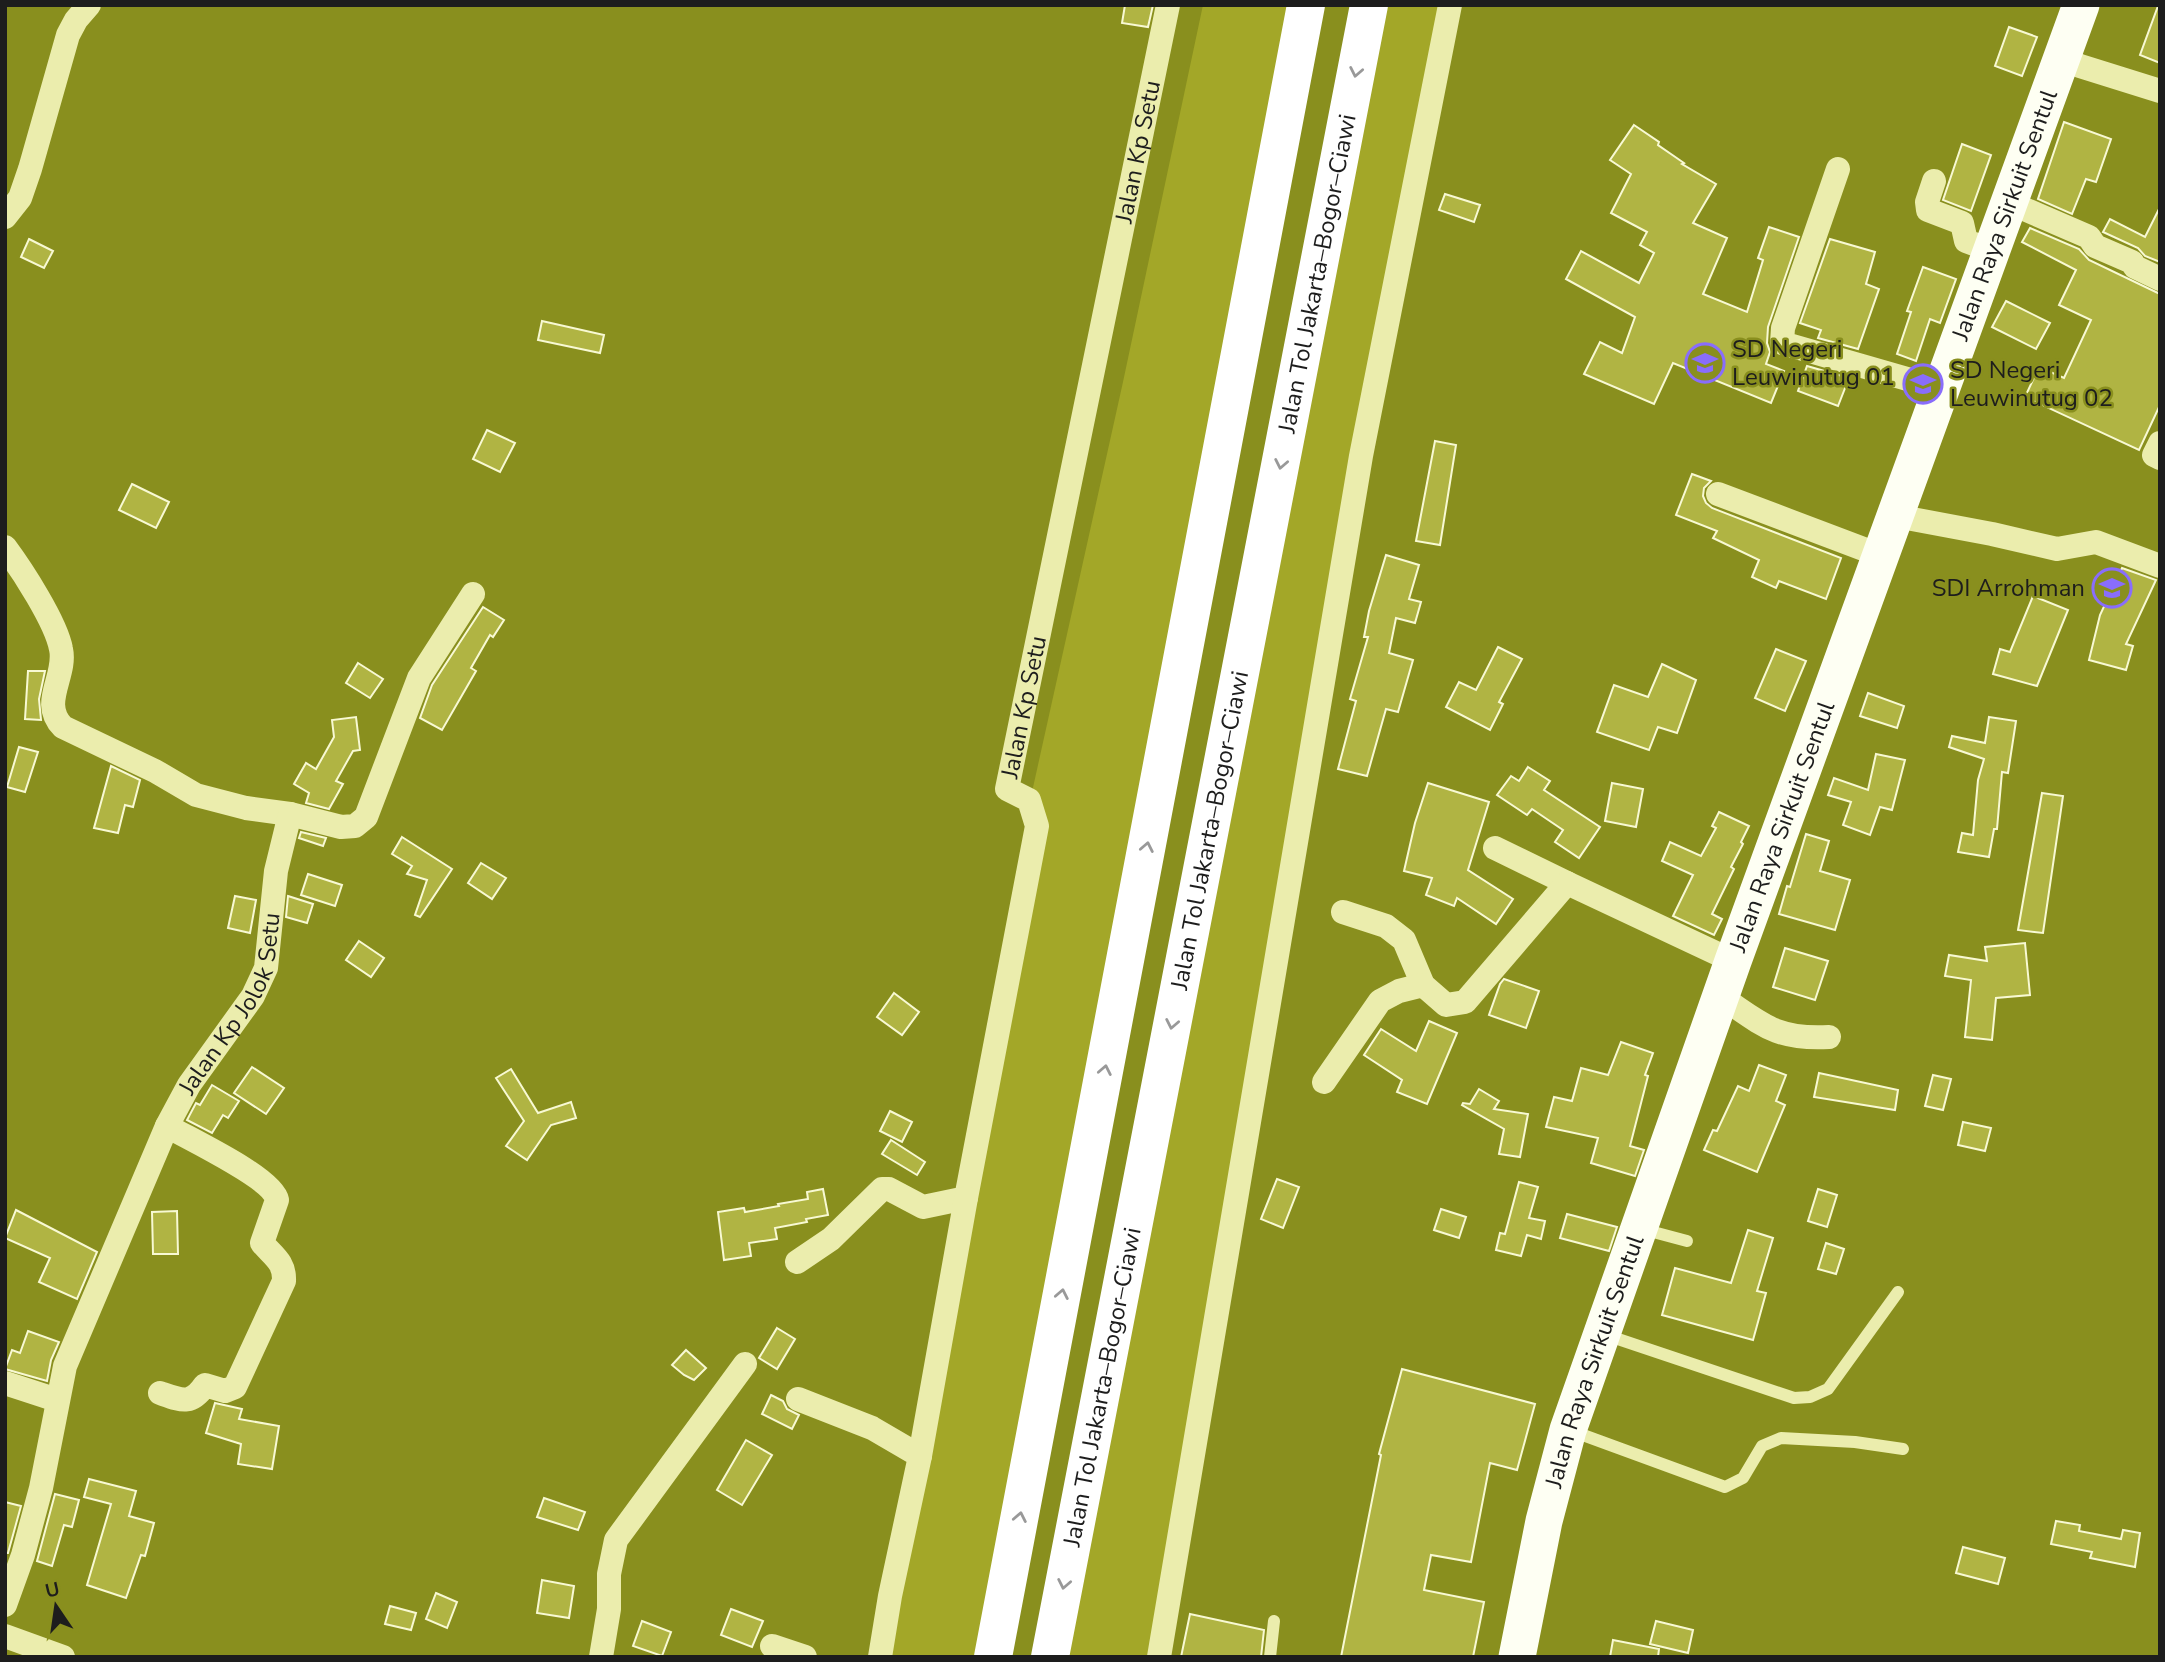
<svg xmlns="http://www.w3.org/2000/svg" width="2165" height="1662" viewBox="0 0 2165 1662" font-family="'Nunito Sans',sans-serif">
  <rect width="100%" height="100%" fill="#898f1e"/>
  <!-- green -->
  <g fill="#a3a728">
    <polygon points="1203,5 1306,5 993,1657 880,1657 1030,801 1123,382"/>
    <polygon points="1369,5 1451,5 1159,1657 1051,1657"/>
  </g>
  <!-- building -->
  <g fill="#b0b443" stroke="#f8f9d3" stroke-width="2">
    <polygon points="1125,5 1153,5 1148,27 1122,23"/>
    <polygon points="2158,6 2160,6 2160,63 2140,55"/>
    <polygon points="2009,27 2037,37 2022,76 1995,66"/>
    <polygon points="2064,122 2111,139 2096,182 2086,179 2072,214 2038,199"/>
    <polygon points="1634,125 1659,142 1658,145 1684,163 1682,164 1716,184 1693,223 1727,238 1703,294 1747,312 1763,260 1758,258 1769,227 1799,237 1768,327 1767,343 1770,352 1766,364 1784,371 1771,403 1673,363 1654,404 1584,374 1600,342 1622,353 1635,317 1566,279 1581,251 1639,283 1654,253 1640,245 1647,232 1611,213 1631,174 1610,160"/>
    <polygon points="1962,144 1991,155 1971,211 1943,200"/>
    <polygon points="1445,194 1480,205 1474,222 1439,210"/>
    <polygon points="2160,207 2160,262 2145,256 2138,248 2103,232 2110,219 2145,237"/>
    <polygon points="2030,228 2079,249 2089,260 2160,294 2160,405 2139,450 2025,397 2039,367 2064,378 2091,320 2059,305 2076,270 2022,242"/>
    <polygon points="29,239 53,251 44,268 21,257"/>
    <polygon points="1830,239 1875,252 1866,284 1879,289 1858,349 1818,338 1821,330 1800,323"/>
    <polygon points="1923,267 1956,279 1940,323 1930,319 1916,361 1897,354 1911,312 1907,311"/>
    <polygon points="2006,301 2050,323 2036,349 1992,327"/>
    <polygon points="542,321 604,335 600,353 538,340"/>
    <polygon points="1807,366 1849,378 1838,406 1798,391"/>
    <polygon points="487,430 515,443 500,472 473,459"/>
    <polygon points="1435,441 1456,445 1440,545 1416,541"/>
    <polygon points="1692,474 1711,481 1704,488 1703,496 1706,503 1712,508 1841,558 1826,599 1779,581 1776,588 1752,577 1759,560 1713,538 1717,531 1676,515"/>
    <polygon points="132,484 169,502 156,528 119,510"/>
    <polygon points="1386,555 1419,565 1409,599 1421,602 1415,623 1396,618 1389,653 1413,660 1398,712 1386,709 1367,776 1338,769 1356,701 1350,699 1368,637 1364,637 1369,611"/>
    <polygon points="2122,568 2156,580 2126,644 2133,646 2126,670 2089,660 2100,615"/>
    <polygon points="2033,596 2068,610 2037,686 1993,674 2000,649 2010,652"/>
    <polygon points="483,607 504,620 493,637 490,635 471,668 476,671 442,730 420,718 432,685"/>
    <polygon points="1498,647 1522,659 1499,702 1503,704 1490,730 1446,707 1459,682 1476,690"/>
    <polygon points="1776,649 1806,661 1785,711 1755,698"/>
    <polygon points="358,663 383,679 370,698 346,683"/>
    <polygon points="1662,664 1696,680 1677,733 1658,727 1649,750 1597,732 1614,685 1648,697"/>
    <polygon points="28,671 45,671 39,699 41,720 25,719"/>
    <polygon points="1868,693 1904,706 1897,728 1860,716"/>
    <polygon points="356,717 360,750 353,751 336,781 343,784 329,809 306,803 309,793 294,784 306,763 316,769 334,737 332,720"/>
    <polygon points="1989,717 2016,721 2008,773 2002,772 1997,829 1994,829 1989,857 1958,852 1962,833 1973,835 1978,780 1984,759 1949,747 1952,736 1985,743"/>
    <polygon points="19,747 38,752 25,792 7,787"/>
    <polygon points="1876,754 1905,760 1892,810 1880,807 1870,835 1843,825 1851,802 1828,795 1834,778 1868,790"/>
    <polygon points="111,766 140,780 133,807 125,805 118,833 94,828"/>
    <polygon points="1528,767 1550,781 1544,790 1600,827 1579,858 1555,842 1563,830 1532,809 1527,815 1497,795 1511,776 1519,781"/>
    <polygon points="1428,783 1489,802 1468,870 1513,899 1496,924 1457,898 1454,906 1426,895 1432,878 1404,871 1415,823"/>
    <polygon points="1612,783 1643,789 1636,827 1605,821"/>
    <polygon points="2042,793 2063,796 2043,933 2018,930"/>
    <polygon points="1719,812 1749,826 1741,842 1743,844 1731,867 1734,869 1712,914 1722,919 1714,935 1673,916 1693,875 1662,861 1670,842 1701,856 1716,828 1712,826"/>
    <polygon points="301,832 326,838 323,846 299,838"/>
    <polygon points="1806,834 1829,841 1820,871 1850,880 1835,930 1779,914 1787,886 1790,887"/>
    <polygon points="402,837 452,869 420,917 415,915 427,880 407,874 412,866 392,854"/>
    <polygon points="481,863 506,878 492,899 468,883"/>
    <polygon points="308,874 342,885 335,906 301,895"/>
    <polygon points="235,896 256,900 250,933 228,928"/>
    <polygon points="288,896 313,904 307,923 286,917"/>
    <polygon points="359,941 384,958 371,977 346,960"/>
    <polygon points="2025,943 2030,995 1996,998 1992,1040 1965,1037 1971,980 1945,976 1949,955 1987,961 1985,947"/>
    <polygon points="1785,948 1828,961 1815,1000 1773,987"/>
    <polygon points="1504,979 1539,991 1526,1028 1489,1015 1500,984"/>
    <polygon points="894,993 919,1012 902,1035 877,1017"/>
    <polygon points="1429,1021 1457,1033 1427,1104 1397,1092 1402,1080 1364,1055 1381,1029 1416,1051"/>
    <polygon points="1621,1042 1653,1053 1645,1075 1648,1076 1630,1146 1644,1150 1635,1176 1591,1163 1598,1138 1546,1127 1554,1097 1572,1101 1581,1068 1608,1075"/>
    <polygon points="1759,1065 1786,1075 1776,1101 1785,1105 1757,1172 1704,1150 1713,1130 1717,1131 1738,1086 1749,1091"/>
    <polygon points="252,1067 284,1088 266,1114 234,1093"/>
    <polygon points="511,1069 538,1113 571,1102 576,1118 551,1125 527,1160 506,1146 524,1121 496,1078"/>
    <polygon points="1819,1073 1898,1090 1895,1110 1814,1097"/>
    <polygon points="1933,1075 1951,1079 1943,1110 1925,1106"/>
    <polygon points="212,1085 239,1101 228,1118 223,1115 212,1133 187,1120 196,1103 200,1105"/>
    <polygon points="1479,1089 1499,1101 1494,1109 1528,1114 1520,1157 1499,1154 1504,1129 1462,1105 1463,1103 1470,1104"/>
    <polygon points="890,1111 912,1122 902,1142 880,1131"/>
    <polygon points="1963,1122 1991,1128 1985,1151 1958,1145"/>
    <polygon points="891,1140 925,1162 917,1175 882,1154"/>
    <polygon points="1277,1179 1299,1187 1283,1228 1261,1219"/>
    <polygon points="1519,1182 1538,1187 1529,1218 1545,1221 1541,1239 1527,1235 1521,1256 1496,1250 1500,1233 1505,1234"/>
    <polygon points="823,1189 828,1215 806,1219 807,1222 775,1228 777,1239 749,1243 751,1256 724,1260 718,1212 744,1208 745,1212 779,1206 778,1204 808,1199 807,1192"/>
    <polygon points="1818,1189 1837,1195 1827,1227 1808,1221"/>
    <polygon points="1441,1209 1466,1217 1459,1238 1434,1230"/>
    <polygon points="16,1210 97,1252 77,1299 39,1282 50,1258 5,1238"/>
    <polygon points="177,1211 178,1254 153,1254 152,1212"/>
    <polygon points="1567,1214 1617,1227 1609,1251 1560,1238"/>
    <polygon points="1748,1230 1773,1238 1757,1291 1766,1293 1753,1340 1662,1315 1675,1268 1731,1283"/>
    <polygon points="1826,1243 1844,1249 1836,1274 1818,1269"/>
    <polygon points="777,1328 795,1339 777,1369 759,1358"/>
    <polygon points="28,1331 59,1342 51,1360 47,1381 5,1369 12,1350 20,1353"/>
    <polygon points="686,1350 706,1368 694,1380 684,1375 672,1365"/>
    <polygon points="1402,1369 1535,1404 1517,1470 1490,1463 1471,1562 1431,1555 1424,1590 1484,1602 1473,1657 1341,1657 1381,1455 1379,1454"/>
    <polygon points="771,1395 783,1401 787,1409 799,1415 792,1429 762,1414"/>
    <polygon points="215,1403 242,1409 239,1419 279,1426 272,1469 238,1464 241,1444 206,1433"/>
    <polygon points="746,1440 772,1455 742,1505 717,1490"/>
    <polygon points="89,1479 136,1491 129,1516 154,1523 145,1556 141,1555 126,1598 87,1585 111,1504 84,1497"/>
    <polygon points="55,1494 79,1500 72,1527 64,1525 52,1566 37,1561"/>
    <polygon points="544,1498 585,1512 578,1530 537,1517"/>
    <polygon points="5,1502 21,1506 8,1553 5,1553"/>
    <polygon points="2056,1521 2080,1525 2079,1531 2121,1539 2123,1530 2140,1533 2135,1567 2090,1558 2092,1552 2051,1544"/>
    <polygon points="1963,1547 2005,1558 1998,1584 1956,1573"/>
    <polygon points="542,1580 574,1586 569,1618 537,1613"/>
    <polygon points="436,1593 457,1602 447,1628 426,1619"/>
    <polygon points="390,1606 416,1613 411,1630 385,1624"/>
    <polygon points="731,1609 763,1621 752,1647 721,1635"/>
    <polygon points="1190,1614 1264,1630 1261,1657 1181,1657"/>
    <polygon points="642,1621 671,1632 662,1656 633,1646"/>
    <polygon points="1656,1621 1693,1630 1688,1653 1650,1644"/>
    <polygon points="1613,1640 1659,1649 1658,1657 1610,1657"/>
  </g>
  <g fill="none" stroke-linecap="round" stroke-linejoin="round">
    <!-- lane -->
    <g stroke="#ebedad" stroke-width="12">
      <polyline points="1642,1229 1687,1241"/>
      <polyline points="1606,1335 1794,1398 1810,1397 1828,1389 1898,1292"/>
      <polyline points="1572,1431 1725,1487 1743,1478 1762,1446 1781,1438 1855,1442 1903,1449"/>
      <polyline points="1270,1657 1274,1621"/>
    </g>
    <!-- street -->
    <g stroke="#ebedad" stroke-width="24">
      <polyline points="2062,58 2080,66 2160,91"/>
      <polyline points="1838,169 1783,328 1782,343 1942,389"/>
      <polyline points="1934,181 1927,202 1928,210 1962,223 1966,241 1990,250"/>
      <polyline points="2008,202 2089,237 2095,246 2132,262 2135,267 2160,279"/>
      <polyline points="5,217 20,198 30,169 68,35 76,20 89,5"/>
      <polyline points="2160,443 2154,455 2160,458"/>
      <polyline points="1718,494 1882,556"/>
      <polyline points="1896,516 1992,534 2057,549 2096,542 2160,566"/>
      <path d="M 5,547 C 22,570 56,622 61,649 C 67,676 39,703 63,727 L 155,771 L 196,795 L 246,808 L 290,814 L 341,827 L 355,826 L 366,817 L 419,678 L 473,594"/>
      <polyline points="1495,848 1567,883"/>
      <polyline points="1343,912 1386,926 1404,940 1423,985 1446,1005 1465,1002 1567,883 1733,961"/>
      <path d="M 1720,996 C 1762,1024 1775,1040 1829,1037"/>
      <polyline points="1324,1082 1380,1001 1399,991 1423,985"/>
      <path id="s1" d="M 797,1262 L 831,1239 L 882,1189 L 889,1189 L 923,1207 L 966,1198 L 1037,826 L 1029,800 L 1007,789 L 1168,5"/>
      <polyline points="5,1383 57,1400"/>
      <path d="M 160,1393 C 183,1401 191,1405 205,1385 L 225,1391 L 235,1387 L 284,1281 C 285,1262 273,1256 262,1243 L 277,1200 C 273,1178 189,1139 167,1126"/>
      <polyline points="798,1399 872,1428 920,1456 890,1596 880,1657"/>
      <polyline points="920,1456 966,1198"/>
      <path id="s2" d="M 5,1605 L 23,1555 L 41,1488 L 65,1366 L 167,1126 L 189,1085 L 253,996 L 266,968 L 276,871 L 290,814"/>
      <polyline points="5,1636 63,1657"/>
      <polyline points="772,1646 805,1657"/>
      <polyline points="601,1657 609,1609 609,1574 616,1540 745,1364"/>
      <polyline points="1159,1657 1361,456 1450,5"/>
    </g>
    <!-- primary -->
    <path stroke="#fefff3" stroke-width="37" id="s3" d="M 1517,1657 L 1544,1521 L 1568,1430 L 1733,961 L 2081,5"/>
    <!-- highway -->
    <g stroke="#fff" stroke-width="38">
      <polyline points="993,1657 1306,5"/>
      <path id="s4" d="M 1050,1657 L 1369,5"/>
    </g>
  </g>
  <!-- one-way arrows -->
  <defs><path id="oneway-chevron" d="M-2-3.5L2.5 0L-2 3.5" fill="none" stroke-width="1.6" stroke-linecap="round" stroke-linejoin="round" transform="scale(1.75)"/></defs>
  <g stroke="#999">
    <use href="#oneway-chevron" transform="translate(1356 72) rotate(101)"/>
    <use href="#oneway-chevron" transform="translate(1281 464) rotate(101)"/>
    <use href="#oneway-chevron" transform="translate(1147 847) rotate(-79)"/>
    <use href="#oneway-chevron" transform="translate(1172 1024) rotate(101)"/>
    <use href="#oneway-chevron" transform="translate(1105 1070) rotate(-79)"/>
    <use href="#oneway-chevron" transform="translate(1062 1294) rotate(-79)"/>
    <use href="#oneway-chevron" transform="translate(1020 1517) rotate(-79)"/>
    <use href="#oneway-chevron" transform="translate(1064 1584) rotate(101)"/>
  </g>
  <!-- icons -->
  <defs>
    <g id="school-ring" transform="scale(2.0125)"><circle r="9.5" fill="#898f1e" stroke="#896dfb" stroke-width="1.5"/><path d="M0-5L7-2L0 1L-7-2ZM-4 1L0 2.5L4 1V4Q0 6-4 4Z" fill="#896dfb"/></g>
  </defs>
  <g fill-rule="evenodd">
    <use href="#school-ring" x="1705" y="363"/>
    <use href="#school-ring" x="1923" y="384"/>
    <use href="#school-ring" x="2112" y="588"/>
  </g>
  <g text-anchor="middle" stroke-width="5" stroke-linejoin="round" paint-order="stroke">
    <!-- street labels -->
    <g font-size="24" fill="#1d1d1d" stroke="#898f1e">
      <text dy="8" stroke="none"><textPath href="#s1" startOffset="1283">Jalan Kp Setu</textPath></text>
      <text dy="8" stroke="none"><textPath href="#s3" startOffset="1524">Jalan Raya Sirkuit Sentul</textPath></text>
      <text dy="8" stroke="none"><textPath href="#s4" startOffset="1409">Jalan Tol Jakarta–Bogor–Ciawi</textPath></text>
      <text dy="8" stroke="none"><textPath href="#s1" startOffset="716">Jalan Kp Setu</textPath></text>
      <text dy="8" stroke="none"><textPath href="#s3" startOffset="873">Jalan Raya Sirkuit Sentul</textPath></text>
      <text dy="8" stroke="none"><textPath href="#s4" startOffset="842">Jalan Tol Jakarta–Bogor–Ciawi</textPath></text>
      <text dy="8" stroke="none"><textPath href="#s2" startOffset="648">Jalan Kp Jolok Setu</textPath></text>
      <text dy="8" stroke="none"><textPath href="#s3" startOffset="306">Jalan Raya Sirkuit Sentul</textPath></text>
      <text dy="8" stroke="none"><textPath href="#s4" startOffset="275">Jalan Tol Jakarta–Bogor–Ciawi</textPath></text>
    </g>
    <!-- poi labels -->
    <g font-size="24" fill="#1d1d1d" stroke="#898f1e" text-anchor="start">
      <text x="1732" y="357">SD Negeri<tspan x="1732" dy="28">Leuwinutug 01</tspan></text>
      <text x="1950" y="378">SD Negeri<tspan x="1950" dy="28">Leuwinutug 02</tspan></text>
      <text x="2085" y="596" text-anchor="end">SDI Arrohman</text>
    </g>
  </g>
  <!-- border -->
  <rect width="2165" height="1662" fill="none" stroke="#1d1d1d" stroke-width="14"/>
  <!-- north arrow -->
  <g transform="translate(56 1606) rotate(347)" stroke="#898f1e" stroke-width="5" paint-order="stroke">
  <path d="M0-5L12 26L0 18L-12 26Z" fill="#1d1d1d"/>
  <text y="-10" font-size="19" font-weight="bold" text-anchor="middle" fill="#1d1d1d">U</text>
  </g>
</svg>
